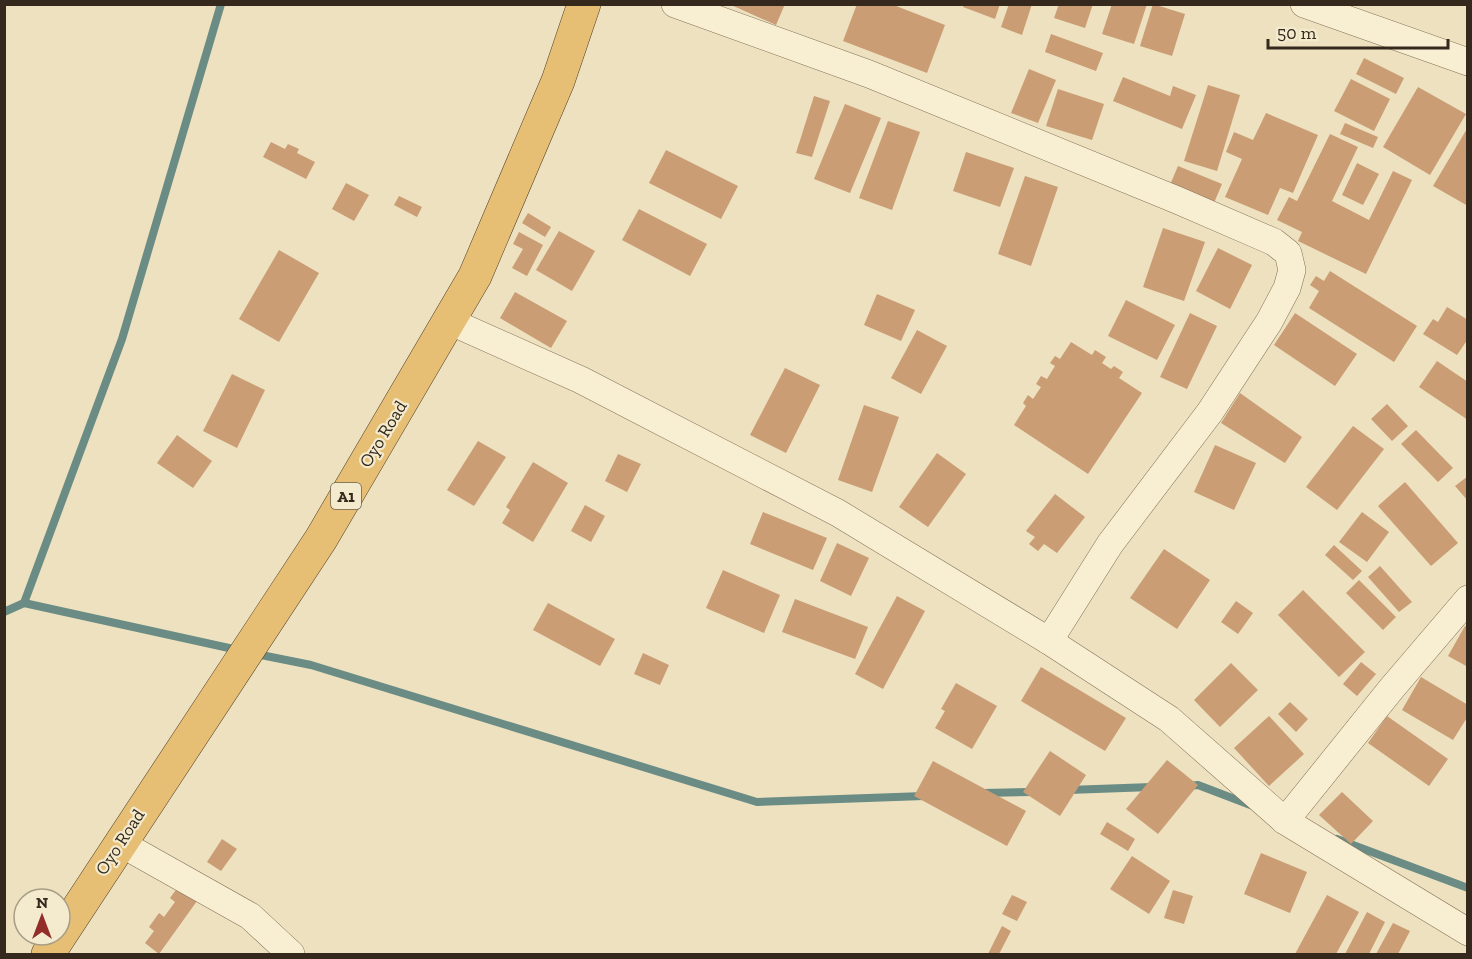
<svg xmlns="http://www.w3.org/2000/svg" width="1472" height="959" viewBox="0 0 1472 959" font-family="'Zilla Slab',serif">
  <rect width="100%" height="100%" fill="#ede1bf"/>
  <g fill="none" stroke-linecap="round" stroke-linejoin="round">
    <!-- stream -->
    <g stroke="#6a8c85" stroke-width="8">
      <polyline points="24,603 238,650"/>
      <polyline points="4,612 24,603 122,339 221,4"/>
      <polyline points="256,654 311,665 757,802 924,796"/>
      <polyline points="1188,786 1198,785 1253,806"/>
      <polyline points="1068,790 1152,787"/>
      <polyline points="984,793 1032,792"/>
      <polyline points="1337,839 1468,888"/>
    </g>
  </g>
  <!-- building -->
  <g fill="#ca9d75">
    <polygon points="729,4 785,4 776,25"/>
    <polygon points="857,4 891,4 945,25 927,73 843,41"/>
    <polygon points="964,4 1000,4 995,19 963,7"/>
    <polygon points="1009,4 1032,4 1022,35 1001,27"/>
    <polygon points="1059,4 1093,4 1085,28 1054,18"/>
    <polygon points="1112,4 1147,4 1134,44 1102,34"/>
    <polygon points="1153,4 1185,14 1172,56 1140,46"/>
    <polygon points="1051,34 1103,53 1096,71 1045,52"/>
    <polygon points="1364,58 1404,78 1396,94 1356,74"/>
    <polygon points="1029,69 1056,80 1038,123 1011,113"/>
    <polygon points="1123,77 1170,96 1173,86 1196,95 1182,129 1113,101"/>
    <polygon points="1351,79 1390,99 1374,131 1334,111"/>
    <polygon points="1208,85 1240,95 1217,171 1184,161"/>
    <polygon points="1418,87 1466,114 1430,175 1383,147"/>
    <polygon points="1058,89 1104,104 1092,140 1046,126"/>
    <polygon points="814,96 830,101 812,157 796,153"/>
    <polygon points="845,104 881,118 850,193 814,179"/>
    <polygon points="1266,113 1318,135 1293,193 1280,188 1268,215 1225,197 1242,159 1226,152 1234,132 1253,140"/>
    <polygon points="888,121 920,132 892,210 859,198"/>
    <polygon points="1345,123 1378,137 1373,148 1340,134"/>
    <polygon points="1468,127 1468,206 1433,186"/>
    <polygon points="1330,134 1358,147 1332,201 1369,220 1393,171 1412,180 1366,274 1298,241 1302,232 1277,220 1289,197 1297,201"/>
    <polygon points="271,142 285,149 288,144 299,149 297,153 315,162 306,179 263,157"/>
    <polygon points="666,150 738,186 721,219 649,183"/>
    <polygon points="966,152 1014,168 1000,207 953,191"/>
    <polygon points="1357,163 1379,174 1363,205 1342,195"/>
    <polygon points="1178,166 1222,184 1211,210 1167,192"/>
    <polygon points="1025,176 1058,187 1031,266 998,254"/>
    <polygon points="346,183 369,195 354,221 332,209"/>
    <polygon points="399,196 422,207 417,217 394,205"/>
    <polygon points="639,209 707,244 690,276 622,240"/>
    <polygon points="528,213 551,227 545,237 522,223"/>
    <polygon points="1163,228 1205,242 1184,301 1143,287"/>
    <polygon points="559,231 595,251 572,291 536,270"/>
    <polygon points="519,232 543,245 527,276 512,268 523,249 513,244"/>
    <polygon points="1218,248 1252,265 1230,309 1196,291"/>
    <polygon points="279,250 319,273 279,342 239,319"/>
    <polygon points="1330,271 1417,326 1394,362 1309,308 1319,291 1310,285 1316,276 1324,281"/>
    <polygon points="515,292 567,321 551,348 500,318"/>
    <polygon points="877,294 915,310 901,341 864,325"/>
    <polygon points="1126,300 1175,325 1157,360 1108,336"/>
    <polygon points="1447,307 1468,320 1468,339 1457,355 1423,334 1433,319 1438,322"/>
    <polygon points="1190,313 1217,326 1187,389 1160,377"/>
    <polygon points="1295,313 1357,354 1335,386 1274,345"/>
    <polygon points="917,330 947,346 921,394 891,378"/>
    <polygon points="1071,342 1092,355 1095,350 1106,357 1102,363 1111,369 1114,366 1123,372 1119,378 1142,393 1088,474 1014,425 1026,406 1023,403 1028,395 1033,399 1041,387 1036,384 1041,376 1047,379 1055,366 1050,363 1055,356 1060,359"/>
    <polygon points="1437,361 1468,382 1468,420 1419,387"/>
    <polygon points="785,368 820,385 786,453 750,435"/>
    <polygon points="232,374 265,390 237,448 203,431"/>
    <polygon points="1240,393 1302,437 1285,463 1221,423"/>
    <polygon points="1387,404 1408,426 1392,441 1371,419"/>
    <polygon points="864,405 899,417 872,492 838,480"/>
    <polygon points="1353,426 1384,449 1337,510 1306,487"/>
    <polygon points="1416,430 1453,468 1438,482 1401,444"/>
    <polygon points="177,435 212,461 193,488 157,463"/>
    <polygon points="478,441 506,457 474,506 447,490"/>
    <polygon points="1215,445 1256,463 1234,510 1194,492"/>
    <polygon points="937,453 966,474 928,527 899,507"/>
    <polygon points="618,454 641,464 627,492 605,481"/>
    <polygon points="533,462 568,483 533,542 502,523 510,510 506,507"/>
    <polygon points="1468,476 1468,501 1455,486"/>
    <polygon points="1405,482 1458,543 1431,566 1378,506"/>
    <polygon points="1055,494 1085,517 1057,553 1044,544 1038,551 1029,544 1035,537 1026,531"/>
    <polygon points="585,505 605,516 591,542 571,531"/>
    <polygon points="763,512 827,538 813,570 750,544"/>
    <polygon points="1362,512 1389,532 1367,562 1339,542"/>
    <polygon points="837,543 869,558 851,596 820,581"/>
    <polygon points="1334,545 1362,571 1353,580 1325,555"/>
    <polygon points="1164,549 1210,580 1177,629 1130,598"/>
    <polygon points="1380,566 1412,602 1399,612 1368,577"/>
    <polygon points="723,570 780,595 764,633 706,608"/>
    <polygon points="1359,580 1396,617 1383,630 1346,593"/>
    <polygon points="1303,590 1365,652 1339,677 1278,615"/>
    <polygon points="897,596 925,611 883,689 855,674"/>
    <polygon points="795,599 868,627 855,659 782,632"/>
    <polygon points="1236,601 1253,613 1238,634 1221,622"/>
    <polygon points="548,603 615,639 600,666 533,630"/>
    <polygon points="1465,626 1468,627 1468,667 1448,656"/>
    <polygon points="643,653 669,665 660,685 634,674"/>
    <polygon points="1361,662 1376,674 1357,696 1343,684"/>
    <polygon points="1231,663 1258,690 1220,727 1194,700"/>
    <polygon points="1041,667 1126,718 1105,751 1021,701"/>
    <polygon points="1421,677 1468,705 1468,716 1453,740 1402,710"/>
    <polygon points="956,683 997,706 972,749 935,728 945,711 941,709"/>
    <polygon points="1290,702 1308,719 1296,732 1278,714"/>
    <polygon points="1269,716 1304,754 1269,786 1234,748"/>
    <polygon points="1387,716 1448,759 1429,786 1368,743"/>
    <polygon points="1050,751 1086,775 1060,816 1023,792"/>
    <polygon points="1167,760 1198,785 1158,834 1126,809"/>
    <polygon points="933,761 1026,811 1007,846 914,796"/>
    <polygon points="1342,792 1373,821 1351,844 1319,815"/>
    <polygon points="1107,822 1135,839 1128,851 1100,834"/>
    <polygon points="222,839 237,849 221,871 207,862"/>
    <polygon points="1261,853 1307,872 1290,913 1244,894"/>
    <polygon points="1132,856 1170,881 1149,914 1110,889"/>
    <polygon points="178,887 197,901 159,954 145,943 154,931 149,927 159,913 164,917 175,902 170,898"/>
    <polygon points="1173,890 1193,896 1184,924 1164,918"/>
    <polygon points="1012,895 1027,902 1017,921 1002,914"/>
    <polygon points="1327,895 1359,912 1336,954 1295,954"/>
    <polygon points="1367,912 1385,922 1369,954 1345,954"/>
    <polygon points="1393,923 1410,931 1398,954 1376,954"/>
    <polygon points="1002,926 1011,931 999,954 988,954"/>
  </g>
  <g fill="none" stroke-linecap="round" stroke-linejoin="round">
    <!-- minor casing -->
    <g stroke="#857258" stroke-width="28">
      <g id="minor">
        <polyline points="675,4 869,74 1177,200 1274,242 1288,253 1292,270 1287,288 1269,322 1210,412 1110,544 1049,641"/>
        <polyline points="1304,4 1468,62"/>
        <polyline points="449,321 581,380 838,513 1049,641 1169,719 1285,821 1468,932"/>
        <polyline points="1285,821 1392,688 1468,599"/>
        <polyline points="120,843 250,916 291,954"/>
      </g>
    </g>
    <!-- trunk casing -->
    <g stroke="#52402c" stroke-width="34">
      <polyline id="trunk" points="48,954 321,539 475,276 558,81 584,4"/>
    </g>
    <!-- minor -->
    <use href="#minor" stroke="#f8eed2" stroke-width="27"/>
    <!-- trunk -->
    <use href="#trunk" stroke="#e6be74" stroke-width="33"/>
  </g>
  <g text-anchor="middle" stroke-width="4.5" stroke-linejoin="round" paint-order="stroke">
    <!-- shield labels -->
    <rect fill="#f4ebce" stroke="#6e6351" stroke-width="1.5" x="331" y="483" width="30" height="26" rx="4.5"/>
    <g font-size="16" font-weight="bold" fill="#34291c">
      <text x="346" y="502">A1</text>
    </g>
    <!-- street labels -->
    <g font-size="18" fill="#34291c" stroke="#f4ebce">
      <text transform="translate(383 434) rotate(-59)" y="6">Oyo Road</text>
      <text transform="translate(120 842) rotate(-57)" y="6">Oyo Road</text>
    </g>
  </g>
  <!-- border -->
  <rect width="1472" height="959" fill="none" stroke="#34291c" stroke-width="12"/>
  <!-- north arrow -->
  <g transform="translate(42 917)"><circle r="28" fill="#f4ebce" stroke="#a79d87" stroke-width="1.5"/>
  <path d="M0-4.5L10 22L0 15L-10 22Z" fill="#922d29"/>
  <text y="-9" font-size="16" font-weight="bold" text-anchor="middle" fill="#34291c">N</text>
  </g>
  <!-- scale -->
  <path d="M1268 39v9h180v-9" fill="none" stroke="#34291c" stroke-width="3"/>
  <text x="1277" y="39" font-size="18" fill="#34291c" stroke="#f4ebce" stroke-width="4.5" paint-order="stroke">50 m</text>
</svg>
